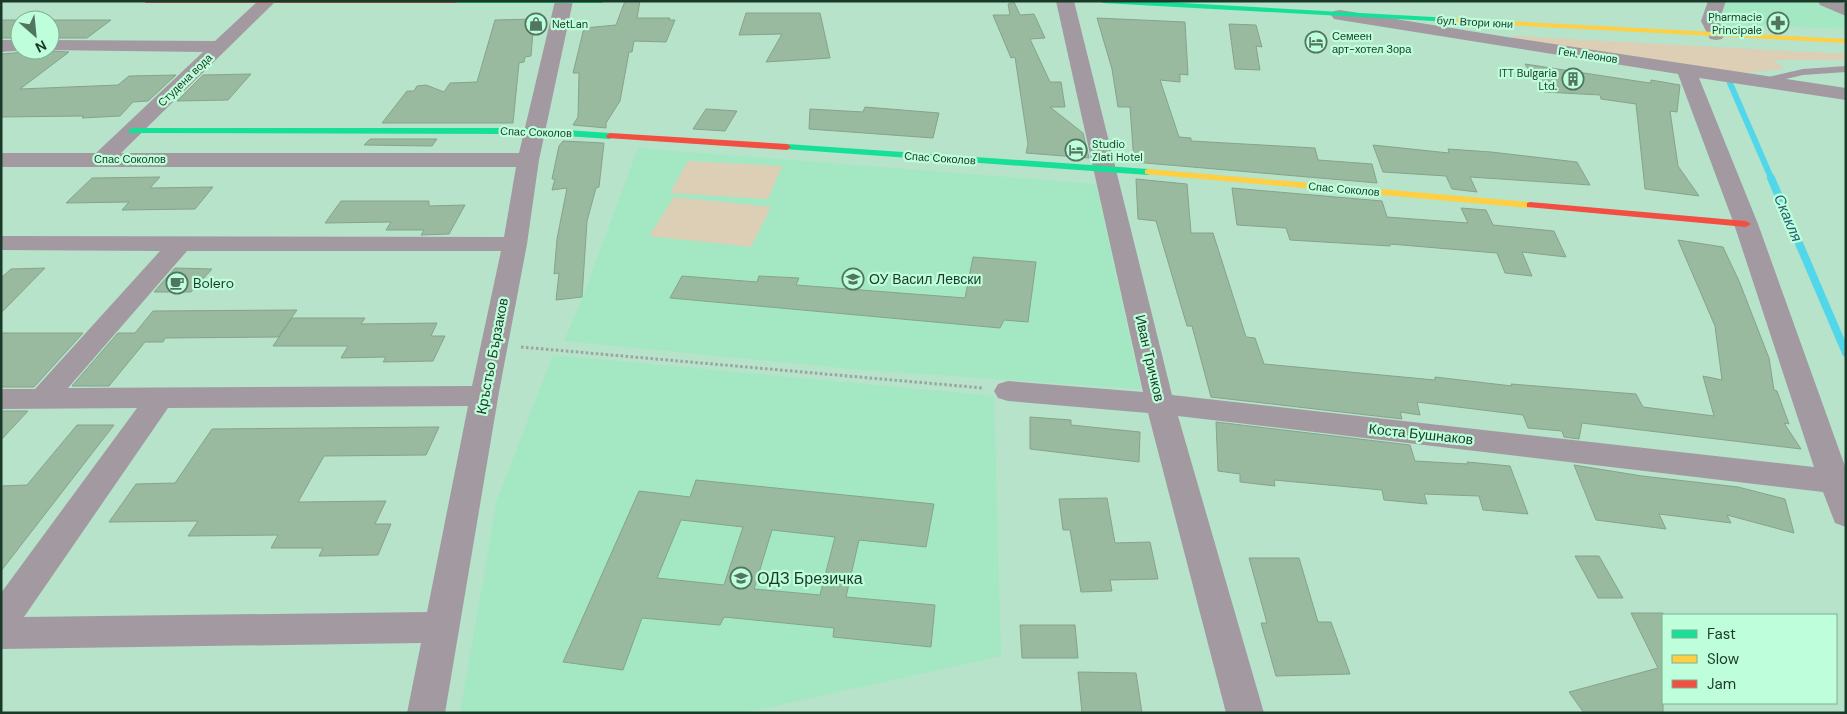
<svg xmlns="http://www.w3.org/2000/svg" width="1847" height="714" viewBox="0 0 1847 714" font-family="'DM Sans',sans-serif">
  <rect width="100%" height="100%" fill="#b6e3ca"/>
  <!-- built -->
  <g fill="#a3e8c2">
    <polygon points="1725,1 1813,1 1846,16 1846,29 1725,24 1723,7"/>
    <polygon points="638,148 1096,184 1141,389 863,370 564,341 582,299"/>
    <polygon points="553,355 994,396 1001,656 743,713 460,713 497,500"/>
  </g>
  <!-- green -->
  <g fill="#ddceb6">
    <polygon points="1513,36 1846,54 1846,60 1774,60 1784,69 1734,74 1512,40"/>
    <polygon points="688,161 782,166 768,199 670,193"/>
    <polygon points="674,197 771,207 751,247 649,236"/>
  </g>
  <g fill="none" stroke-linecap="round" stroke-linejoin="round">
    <!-- stream-far1 -->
    <polyline stroke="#52d6ea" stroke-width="6" points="1730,83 1772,180"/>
    <!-- stream -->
    <polyline stroke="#52d6ea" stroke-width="8" points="1771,178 1846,353"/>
  </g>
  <!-- building -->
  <g fill="#99ba9e" stroke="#86a38c" fill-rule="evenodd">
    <polygon points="625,1 640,1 637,18 670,18 669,20 675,20 666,42 634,41 632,52 629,52 620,101 606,123 606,128 573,125 578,117 579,73 573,73 584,28 616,25"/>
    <polygon points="1014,2 1020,15 1034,14 1045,38 1030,39 1050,82 1061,82 1065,107 1050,107 1083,133 1089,158 1026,153 1028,144 1015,57 1011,58 993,15 1010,15 1008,4"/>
    <polygon points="746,13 820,13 830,58 766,62 782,34 739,35"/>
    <polygon points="1097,18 1185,22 1188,75 1180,74 1180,82 1160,80 1179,137 1191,138 1191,141 1315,148 1318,160 1372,164 1377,183 1134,162 1130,107 1118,107 1112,69"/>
    <polygon points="534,19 531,56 525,57 524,62 519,63 513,123 382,123 407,91 414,91 417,86 426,85 444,92 450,83 477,82 495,20"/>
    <rect x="1" y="20" width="19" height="18"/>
    <polygon points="50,20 111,20 87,38 50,38"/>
    <polygon points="1229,24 1256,25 1262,47 1256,46 1260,70 1235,69"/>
    <polygon points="28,50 69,52 20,89 118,85 129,76 176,75 148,101 133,102 120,116 82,118 84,116 1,117 1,54 26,52"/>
    <polygon points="1525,64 1643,82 1651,83 1651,80 1680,85 1677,112 1670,111 1678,166 1699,196 1645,189 1636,104 1601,99 1600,95 1544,92"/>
    <polygon points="251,74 228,100 177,101 203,75"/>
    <polygon points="865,107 939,113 933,138 809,129 810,109 863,112"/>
    <polygon points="706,109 737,111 725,131 693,129"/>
    <polygon points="370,139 437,139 432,146 364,145"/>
    <polygon points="563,141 604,143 599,187 596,188 587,221 582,297 556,300 559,273 554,274 557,239 567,188 552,190 555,179 552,179 559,146"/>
    <polygon points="1373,145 1449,153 1448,149 1491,152 1577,162 1590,185 1470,177 1477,192 1452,189 1446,176 1383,172"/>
    <polygon points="160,177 150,188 213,187 195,209 122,210 129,202 66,203 92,178"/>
    <polygon points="1136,179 1187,184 1191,233 1213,233 1246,337 1255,338 1264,364 1435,380 1435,377 1512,386 1511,384 1636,394 1643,407 1714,416 1703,376 1722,380 1715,326 1678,240 1723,247 1739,281 1769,358 1774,390 1777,391 1789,424 1784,423 1801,449 1582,423 1579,439 1564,437 1562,431 1528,428 1523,415 1417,402 1420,415 1400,412 1402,419 1211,397 1192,326 1187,326 1156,221 1138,219"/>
    <polygon points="1232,188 1382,201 1387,217 1468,223 1461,208 1486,210 1493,225 1554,231 1566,257 1522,252 1532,276 1505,273 1497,253 1390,244 1390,246 1290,240 1286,228 1237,225"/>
    <polygon points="341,201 429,201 429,206 465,205 449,234 421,235 424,230 386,230 391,222 325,223"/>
    <polygon points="973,257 1036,262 1028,322 1004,320 1000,328 670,298 682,276 757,282 759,276 799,278 796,285 965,298"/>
    <polygon points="45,268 1,313 1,278 11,269"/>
    <polygon points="175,268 212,269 191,292 154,292"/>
    <polygon points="297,310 278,337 165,338 163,342 145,342 109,386 72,386 118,333 135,333 153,311"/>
    <polygon points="292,318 365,318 361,324 437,323 431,336 445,336 433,361 383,362 386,357 341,358 348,346 273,346"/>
    <polygon points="1,333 83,333 34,387 1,387"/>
    <polygon points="1,411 28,411 1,440"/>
    <polygon points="1030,417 1071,420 1071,425 1140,432 1139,462 1030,449"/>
    <polygon points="1216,422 1410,445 1415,461 1468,464 1467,462 1510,466 1528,514 1483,510 1479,496 1424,494 1427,504 1384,500 1382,490 1274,480 1275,486 1240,482 1240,474 1218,471"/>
    <polygon points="77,425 114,425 1,571 1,486 27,485"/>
    <polygon points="439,427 426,455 324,456 298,502 386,501 375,524 391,524 378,555 319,556 323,548 271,548 278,535 188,536 198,521 109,522 136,484 175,483 212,429"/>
    <polygon points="1574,465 1642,476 1738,487 1785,499 1794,533 1727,515 1731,523 1659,514 1666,529 1596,520"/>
    <path d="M 696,480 L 934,504 L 926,547 L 859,540 L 846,597 L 935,605 L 931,647 L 833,637 L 834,628 L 724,617 L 720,625 L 642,618 L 623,670 L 563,662 L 639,491 L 690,497 ZM 681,520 L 743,527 L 724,585 L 657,578 ZM 772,530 L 835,537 L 820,595 L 754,589 Z"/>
    <polygon points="1107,498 1115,543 1150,542 1158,579 1110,580 1112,591 1081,592 1070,530 1063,530 1059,499"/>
    <polygon points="1575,556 1599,556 1623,598 1598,598"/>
    <polygon points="1249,558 1299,558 1318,622 1331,622 1350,674 1276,676 1261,623 1267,623"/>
    <polygon points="1631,613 1663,613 1663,713 1584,713 1569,692 1658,668"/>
    <polygon points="1020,625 1075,625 1078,658 1022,658"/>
    <polygon points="1078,672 1136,673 1142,713 1082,713"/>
  </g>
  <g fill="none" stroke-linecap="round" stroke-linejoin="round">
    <!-- path -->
    <polyline stroke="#9ea2a1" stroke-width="3" stroke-dasharray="2.5 2.5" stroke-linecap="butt" points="521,347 983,388"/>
    <!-- lane -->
    <polygon fill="#a39aa1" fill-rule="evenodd" points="1846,66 1846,72 1803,75 1764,84 1759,81 1760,79 1803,69"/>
    <!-- street -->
    <g fill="#a39aa1" fill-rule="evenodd">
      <path d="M 258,1 L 276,1 L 121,153 L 519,153 L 555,1 L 573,1 L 539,160 L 527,244 L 499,392 L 445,713 L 407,713 L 421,643 L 1,649 L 1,593 L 137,408 L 1,409 L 1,389 L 35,389 L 160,251 L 1,250 L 1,236 L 504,237 L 516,167 L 1,167 L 1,153 L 96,153 L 203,52 L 44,50 L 50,50 L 50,40 L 215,41 ZM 187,251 L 501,251 L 472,386 L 68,388 ZM 468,406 L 427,612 L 24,617 L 168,408 Z"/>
      <polygon points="1056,1 1074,1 1172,395 1814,467 1734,224 1678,74 1340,20 1334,19 1331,15 1334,11 1340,10 1507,37 1846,88 1846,100 1699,78 1758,224 1846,469 1846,527 1835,523 1823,492 1178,416 1264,713 1226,713 1148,413 1008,401 998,398 994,391 998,384 1008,381 1143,392"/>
      <polygon points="1708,1 1726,1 1719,21 1725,35 1722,39 1716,40 1710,39 1701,21"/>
      <polygon points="1818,1 1840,1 1846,4 1846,16 1820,5"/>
      <polygon points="1,40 20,40 20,50 26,50 1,52"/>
    </g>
    <!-- fast -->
    <g fill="#16e098" fill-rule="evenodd">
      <polygon points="453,1 605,1 602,3 456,3"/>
      <polygon points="1100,1 1147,1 1451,18 1455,20 1451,22 1103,3"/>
      <polygon points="132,128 536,128 610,133 614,136 610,139 536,134 129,133 128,131"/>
      <polygon points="787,144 1148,169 1153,172 1148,175 784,149 784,145"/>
    </g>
    <!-- slow -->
    <g fill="#ffcf43" fill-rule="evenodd">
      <polygon points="1448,18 1846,39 1846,43 1451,22 1448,22"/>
      <polygon points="1148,169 1530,202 1535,205 1530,208 1145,174 1145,170"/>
    </g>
    <!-- jam -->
    <g fill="#f24e42" fill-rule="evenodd">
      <polygon points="143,1 459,1 456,3 146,3"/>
      <polygon points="610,133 787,144 791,147 787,150 607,138 606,136"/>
      <polygon points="1530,202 1746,221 1751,224 1746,227 1527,207 1527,203"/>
    </g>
  </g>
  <!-- icons -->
  <defs>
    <g id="pharmacy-ring" transform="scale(1.125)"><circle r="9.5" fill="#bffeda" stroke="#507561" stroke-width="1.5"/><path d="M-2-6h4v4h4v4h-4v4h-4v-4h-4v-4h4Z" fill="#507561"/></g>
    <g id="shop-ring" transform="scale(1.125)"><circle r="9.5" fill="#bffeda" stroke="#507561" stroke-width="1.5"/><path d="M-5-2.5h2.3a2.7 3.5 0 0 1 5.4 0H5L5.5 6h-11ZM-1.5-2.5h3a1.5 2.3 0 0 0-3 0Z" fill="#507561"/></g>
    <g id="hotel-ring" transform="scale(1.125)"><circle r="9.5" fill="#bffeda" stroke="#507561" stroke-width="1.5"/><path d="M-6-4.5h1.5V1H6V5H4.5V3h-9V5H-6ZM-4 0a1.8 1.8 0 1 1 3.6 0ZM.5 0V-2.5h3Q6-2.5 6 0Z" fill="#507561"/></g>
    <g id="building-ring" transform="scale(1.125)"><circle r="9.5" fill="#bffeda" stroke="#507561" stroke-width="1.5"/><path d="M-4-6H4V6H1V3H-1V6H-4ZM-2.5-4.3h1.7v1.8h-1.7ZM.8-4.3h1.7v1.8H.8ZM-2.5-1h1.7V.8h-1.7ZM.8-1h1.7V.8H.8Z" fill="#507561"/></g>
    <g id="school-ring" transform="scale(1.125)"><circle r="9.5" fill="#bffeda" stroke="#507561" stroke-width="1.5"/><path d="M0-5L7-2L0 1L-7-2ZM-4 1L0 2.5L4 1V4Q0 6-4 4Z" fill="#507561"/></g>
    <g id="cafe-ring" transform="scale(1.125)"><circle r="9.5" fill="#bffeda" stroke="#507561" stroke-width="1.5"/><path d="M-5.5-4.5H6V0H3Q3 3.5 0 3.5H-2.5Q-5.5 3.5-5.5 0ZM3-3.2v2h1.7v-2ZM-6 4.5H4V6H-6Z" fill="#507561"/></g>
  </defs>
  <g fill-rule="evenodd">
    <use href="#pharmacy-ring" x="1778" y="23"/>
    <use href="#shop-ring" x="536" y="24"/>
    <use href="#hotel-ring" x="1316" y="42"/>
    <use href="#building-ring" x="1573" y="79"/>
    <use href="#hotel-ring" x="1076" y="150"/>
    <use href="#school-ring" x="853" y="279"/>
    <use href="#cafe-ring" x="177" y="283"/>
    <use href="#school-ring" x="741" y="578"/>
  </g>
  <g text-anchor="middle" stroke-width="4.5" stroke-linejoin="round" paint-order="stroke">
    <!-- far-poi labels -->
    <g font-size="11" fill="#193a29" stroke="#bffeda" text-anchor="start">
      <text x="1762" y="21" text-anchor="end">Pharmacie<tspan x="1762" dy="13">Principale</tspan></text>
      <text x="552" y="28">NetLan</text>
      <text x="1332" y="40">Семеен<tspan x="1332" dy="13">арт-хотел Зора</tspan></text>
      <text x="1557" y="77" text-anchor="end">ITT Bulgaria<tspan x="1557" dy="13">Ltd.</tspan></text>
      <text x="1092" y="148">Studio<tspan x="1092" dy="13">Zlati Hotel</tspan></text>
    </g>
    <!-- far-street labels -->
    <g font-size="11" fill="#193a29" stroke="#bffeda">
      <text transform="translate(1475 22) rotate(3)" y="4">бул. Втори юни</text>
      <text transform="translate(1588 55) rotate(8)" y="4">Ген. Леонов</text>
      <text transform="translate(185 80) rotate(-44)" y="4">Студена вода</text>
      <text transform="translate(536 132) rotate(2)" y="4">Спас Соколов</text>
      <text transform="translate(940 158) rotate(4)" y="4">Спас Соколов</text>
      <text x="130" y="163">Спас Соколов</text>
      <text transform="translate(1344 189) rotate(5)" y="4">Спас Соколов</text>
    </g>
    <!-- poi labels -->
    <g font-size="14" fill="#193a29" stroke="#bffeda" text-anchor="start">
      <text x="869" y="284">ОУ Васил Левски</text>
      <text x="193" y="288">Bolero</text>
    </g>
    <!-- street labels -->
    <g font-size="14" fill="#193a29" stroke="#bffeda">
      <text transform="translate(492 356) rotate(-79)" y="5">Кръстьо Бързаков</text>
      <text transform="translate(1150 358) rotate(77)" y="5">Иван Тричков</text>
      <text transform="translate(1421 434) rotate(6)" y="5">Коста Бушнаков</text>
    </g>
    <!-- water labels -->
    <g font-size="15" font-style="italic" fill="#236071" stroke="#bffeda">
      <text transform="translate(1788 218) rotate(67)" y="5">Скакля</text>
    </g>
    <!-- near-poi labels -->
    <g font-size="16" fill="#193a29" stroke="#bffeda" text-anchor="start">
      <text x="757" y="584">ОДЗ Брезичка</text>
    </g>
  </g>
  <!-- border -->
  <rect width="1847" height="714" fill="none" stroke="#193a29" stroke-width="5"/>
  <!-- legend -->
  <rect x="1662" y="614" width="175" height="90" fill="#bffeda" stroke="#7db093"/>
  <rect x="1672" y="630" width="25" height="8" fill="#16e098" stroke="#7db093"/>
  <text x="1707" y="639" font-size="15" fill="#193a29">Fast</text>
  <rect x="1672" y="655" width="25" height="8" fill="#ffcf43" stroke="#7db093"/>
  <text x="1707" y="664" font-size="15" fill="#193a29">Slow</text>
  <rect x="1672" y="680" width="25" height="8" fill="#f24e42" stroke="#7db093"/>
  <text x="1707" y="689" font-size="15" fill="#193a29">Jam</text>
  <!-- north arrow -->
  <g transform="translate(35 35) rotate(153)"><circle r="24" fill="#bffeda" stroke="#7db093"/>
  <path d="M0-4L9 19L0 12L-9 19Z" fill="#507561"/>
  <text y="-8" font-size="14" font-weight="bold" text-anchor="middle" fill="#193a29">N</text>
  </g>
</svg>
